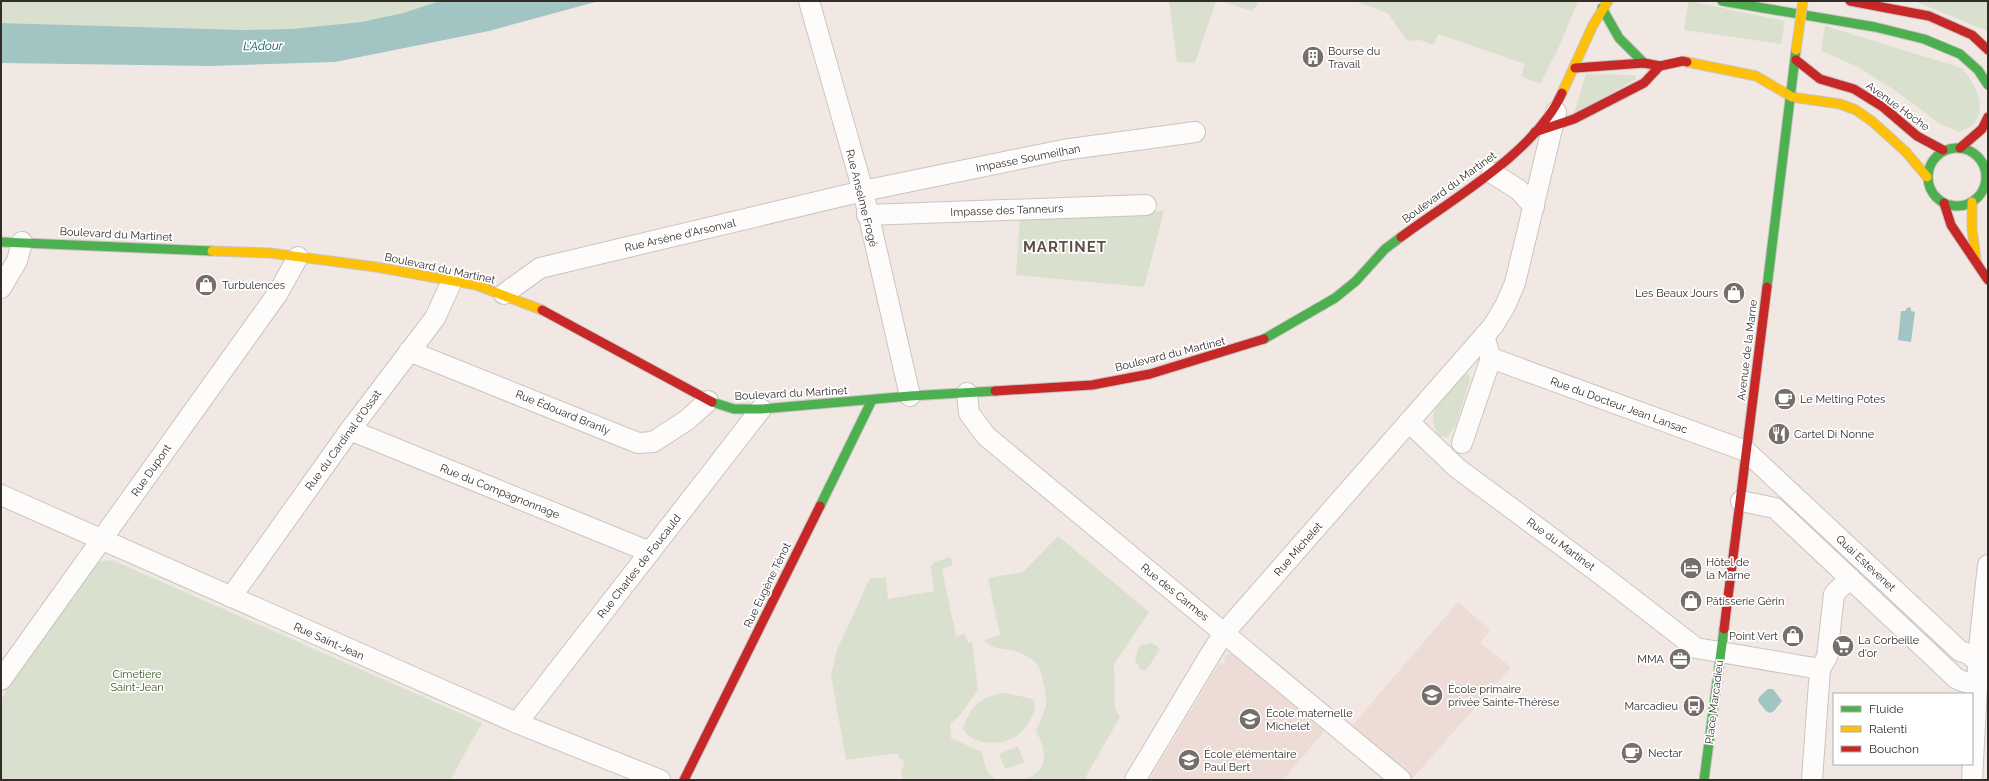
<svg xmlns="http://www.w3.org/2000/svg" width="1989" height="781" viewBox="0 0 1989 781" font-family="Raleway,sans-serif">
  <rect width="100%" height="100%" fill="#f1e8e4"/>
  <!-- built -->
  <g fill="#eddcd5">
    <polygon points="1458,602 1490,630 1480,643 1511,667 1412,779 1351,727"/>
    <polygon points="1233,653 1238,657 1240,661 1242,658 1326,729 1283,780 1149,780 1220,662 1224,664 1225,656"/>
  </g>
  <!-- green -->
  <g fill="#d9e0cd">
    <polygon points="1,1 440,1 403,13 361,22 291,29 245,30 1,23"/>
    <polygon points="1169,1 1216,1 1195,63 1177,62"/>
    <polygon points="1221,1 1260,1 1252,11"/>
    <polygon points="1354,1 1578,1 1558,49 1540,84 1521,76 1525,64 1438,34 1434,45 1420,40 1407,41 1388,13"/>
    <polygon points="1689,1 1785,21 1781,44 1684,30"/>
    <polygon points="1914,1 1988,1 1988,31"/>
    <path d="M 1825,26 L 1962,68 C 1974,83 1989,106 1973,125 C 1970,128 1963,130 1959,132 L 1940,124 L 1896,91 L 1856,66 L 1821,51 Z"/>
    <polygon points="1586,74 1635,75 1636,79 1574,114"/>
    <polygon points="1164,211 1144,287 1016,275 1020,216"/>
    <path d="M 1465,373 L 1469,375 L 1470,379 L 1456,425 L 1447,438 L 1439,436 C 1421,411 1449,391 1465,373 Z"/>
    <path d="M 1058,536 L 1149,612 L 1114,664 L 1115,709 L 1120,717 L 1084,780 L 1023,780 C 1049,771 1048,753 1036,731 C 1039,723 1044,714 1046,705 C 1047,698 1042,672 1038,666 C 1034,659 1022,653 1015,651 C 1005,648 990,650 984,640 L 1000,635 L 988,578 L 1023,572 Z"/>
    <path d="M 951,557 L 952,565 L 942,569 L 956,636 L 965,634 L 968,643 L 972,642 L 978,690 L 960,715 L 950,724 L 951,738 L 982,752 C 984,764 986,773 996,780 L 903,780 L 901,768 L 904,767 L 903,759 L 899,759 L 898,753 L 846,760 L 831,675 L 837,650 L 870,578 L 886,578 L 888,599 L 934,591 L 931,567 L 934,562 Z"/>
    <polygon points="112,560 482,723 450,780 1,780 1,699 97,562"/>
    <polygon points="1150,643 1156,645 1160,650 1146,670 1141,670 1135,660 1139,646"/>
    <path d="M 1006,693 L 1033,699 C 1040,712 1023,734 1011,739 C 996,746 971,744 963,729 C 970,706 982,695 1006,693 Z"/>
    <polygon points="1018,746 1024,762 1005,769 999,754"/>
  </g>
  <!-- water -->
  <g fill="#a2c5c4">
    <polygon points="440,1 599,1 489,31 335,62 210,66 1,63 1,23 245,30 291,29 361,22 403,13"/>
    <polygon points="1908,307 1911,308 1911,311 1915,312 1911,342 1898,340 1901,311 1905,311"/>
    <polygon points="1768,689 1773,689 1782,701 1774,711 1770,713 1766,711 1758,701 1759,697"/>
  </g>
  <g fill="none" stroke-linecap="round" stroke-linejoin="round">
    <!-- street casing -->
    <g stroke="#cbc4c0" stroke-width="22">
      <g id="street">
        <polyline points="809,1 863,191 910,396"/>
        <polyline points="1492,173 1519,190 1534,207"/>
        <polyline points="867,215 1146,205"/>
        <polyline points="1,288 17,261 22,242"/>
        <polyline points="504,294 540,268 863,191 1063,150 1195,132"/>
        <polyline points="1484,336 1491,358 1746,451 1960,651 1969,654 1988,671"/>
        <polyline points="409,351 638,443 653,442 687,420 708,401"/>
        <polyline points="967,393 969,413 986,436 1401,780"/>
        <polyline points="1409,422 1457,468 1603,576 1696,648 1820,669 1812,780"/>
        <polyline points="350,430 650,552"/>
        <polyline points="1462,443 1491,358"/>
        <polyline points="1,495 517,723 660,780"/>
        <polyline points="1741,501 1775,508 1957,679 1965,682 1978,684"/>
        <polyline points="231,597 350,430 435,318 452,281"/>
        <polyline points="1820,669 1827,657 1834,594 1850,578"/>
        <polyline points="1,680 278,293 298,257"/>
        <polyline points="517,723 761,409"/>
        <polyline points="1135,780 1210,655 1224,633 1493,326 1505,306 1515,283 1556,112"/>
        <polyline points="1972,780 1979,648 1988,565"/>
      </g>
    </g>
    <!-- fast casing -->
    <g stroke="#cbc4c0" stroke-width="11">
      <g id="fast">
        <polyline points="1722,1 1875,27 1924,39 1960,54 1978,70 1988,85"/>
        <polyline points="1602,8 1619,38 1644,63"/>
        <circle cx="1957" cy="177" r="29"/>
        <polyline points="1,242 212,251"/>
        <polyline points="1767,287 1796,50"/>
        <polyline points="1264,339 1335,298 1356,281 1385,249 1401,237"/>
        <polyline points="712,402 734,409 761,409 910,396 995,391"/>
        <polyline points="820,506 872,400"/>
        <polyline points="1704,780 1724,629"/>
      </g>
    </g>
    <!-- slow casing -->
    <g stroke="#cbc4c0" stroke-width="11">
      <g id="slow">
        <polyline points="1687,62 1756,76 1792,97 1840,104 1856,110 1873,122 1906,152 1927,177"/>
        <polyline points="1562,93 1593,25 1608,1"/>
        <polyline points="1972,202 1972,229 1976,259"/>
        <polyline points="212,251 270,253 376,267 476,285 542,310"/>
      </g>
    </g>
    <!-- jam casing -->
    <g stroke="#cbc4c0" stroke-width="11">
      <g id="jam">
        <polyline points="1850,1 1929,16 1972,35 1988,50"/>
        <polyline points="1796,60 1820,79 1854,89 1883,107 1917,136 1943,150"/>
        <polyline points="1575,68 1644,63 1660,66"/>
        <polyline points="1535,132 1574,119 1644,83 1660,66 1683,61 1687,62"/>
        <polyline points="1960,148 1982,129 1988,117"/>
        <polyline points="1944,203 1951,225 1988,280"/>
        <path d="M 1401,237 C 1452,199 1536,152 1562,93"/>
        <polyline points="542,310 712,402"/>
        <polyline points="995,391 1092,385 1150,374 1264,339"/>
        <polyline points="1724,629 1767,287"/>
        <polyline points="684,780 820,506"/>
      </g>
    </g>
    <!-- street -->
    <use href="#street" stroke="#fdfcfb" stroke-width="20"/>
    <!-- fast -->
    <use href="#fast" stroke="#4caf50" stroke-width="9"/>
    <!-- slow -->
    <use href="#slow" stroke="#ffc107" stroke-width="9"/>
    <!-- jam -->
    <use href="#jam" stroke="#c62828" stroke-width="9"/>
    <!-- slow-bridge casing -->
    <g stroke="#cbc4c0" stroke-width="11" stroke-linecap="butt">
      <polyline id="slow-bridge" points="1796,50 1803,1"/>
    </g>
    <!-- slow-bridge -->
    <use href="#slow-bridge" stroke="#ffc107" stroke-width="9"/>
  </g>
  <!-- icons -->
  <defs>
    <g id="building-disc" transform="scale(1.15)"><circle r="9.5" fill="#766e6b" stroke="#fff"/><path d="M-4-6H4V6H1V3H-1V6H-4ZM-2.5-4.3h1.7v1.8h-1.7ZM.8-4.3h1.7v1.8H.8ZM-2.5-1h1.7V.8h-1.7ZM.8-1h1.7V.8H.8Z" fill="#fff"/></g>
    <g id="shop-disc" transform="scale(1.15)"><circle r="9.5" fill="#766e6b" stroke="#fff"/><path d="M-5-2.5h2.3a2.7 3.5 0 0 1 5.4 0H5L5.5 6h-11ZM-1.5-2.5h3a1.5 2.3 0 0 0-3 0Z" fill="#fff"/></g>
    <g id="cafe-disc" transform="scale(1.15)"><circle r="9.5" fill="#766e6b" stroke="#fff"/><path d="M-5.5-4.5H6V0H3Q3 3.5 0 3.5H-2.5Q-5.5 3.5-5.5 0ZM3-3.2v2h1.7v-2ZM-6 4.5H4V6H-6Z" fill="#fff"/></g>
    <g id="restaurant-disc" transform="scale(1.15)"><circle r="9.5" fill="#766e6b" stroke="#fff"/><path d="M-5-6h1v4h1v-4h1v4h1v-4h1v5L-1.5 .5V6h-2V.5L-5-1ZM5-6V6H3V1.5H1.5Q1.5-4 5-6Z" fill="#fff"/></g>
    <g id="hotel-disc" transform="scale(1.15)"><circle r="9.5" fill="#766e6b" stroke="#fff"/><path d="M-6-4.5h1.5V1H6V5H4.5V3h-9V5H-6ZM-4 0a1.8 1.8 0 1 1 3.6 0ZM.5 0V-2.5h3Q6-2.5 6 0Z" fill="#fff"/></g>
    <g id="supermarket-disc" transform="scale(1.15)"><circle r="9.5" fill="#766e6b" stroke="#fff"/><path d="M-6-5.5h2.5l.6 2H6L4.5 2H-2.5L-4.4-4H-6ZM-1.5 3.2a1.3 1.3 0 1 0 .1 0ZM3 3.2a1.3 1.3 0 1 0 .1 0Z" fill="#fff"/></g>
    <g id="office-disc" transform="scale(1.15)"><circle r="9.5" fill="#766e6b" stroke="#fff"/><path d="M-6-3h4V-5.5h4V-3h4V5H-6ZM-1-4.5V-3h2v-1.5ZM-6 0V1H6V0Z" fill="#fff"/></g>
    <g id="school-disc" transform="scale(1.15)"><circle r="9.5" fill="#766e6b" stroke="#fff"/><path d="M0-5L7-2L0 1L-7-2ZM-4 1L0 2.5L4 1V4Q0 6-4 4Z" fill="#fff"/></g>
    <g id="bus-disc" transform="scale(1.15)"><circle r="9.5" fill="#766e6b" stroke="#fff"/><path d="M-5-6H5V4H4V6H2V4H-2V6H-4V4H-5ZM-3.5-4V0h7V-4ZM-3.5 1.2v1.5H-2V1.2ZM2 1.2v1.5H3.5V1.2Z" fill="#fff"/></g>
  </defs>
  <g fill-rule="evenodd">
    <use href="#building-disc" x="1313" y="57"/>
    <use href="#shop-disc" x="206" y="285"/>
    <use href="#shop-disc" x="1734" y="293"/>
    <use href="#cafe-disc" x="1785" y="399"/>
    <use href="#restaurant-disc" x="1779" y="434"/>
    <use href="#hotel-disc" x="1691" y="568"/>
    <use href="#shop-disc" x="1691" y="601"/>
    <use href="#shop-disc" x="1793" y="636"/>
    <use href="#supermarket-disc" x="1843" y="646"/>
    <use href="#office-disc" x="1680" y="659"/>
    <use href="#school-disc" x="1432" y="695"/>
    <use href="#bus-disc" x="1694" y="706"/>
    <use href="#school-disc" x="1250" y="719"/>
    <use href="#cafe-disc" x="1632" y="753"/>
    <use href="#school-disc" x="1189" y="760"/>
  </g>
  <g text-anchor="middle" stroke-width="3.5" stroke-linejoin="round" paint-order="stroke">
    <!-- poi labels -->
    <g font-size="11" fill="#332d2a" stroke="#fff" text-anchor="start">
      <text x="1328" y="55">Bourse du<tspan x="1328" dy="13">Travail</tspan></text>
      <text x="222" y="289">Turbulences</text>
      <text x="1718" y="297" text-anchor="end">Les Beaux Jours</text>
      <text x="1800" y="403">Le Melting Potes</text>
      <text x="1794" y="438">Cartel Di Nonne</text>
      <text x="1706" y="566">Hôtel de<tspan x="1706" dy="13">la Marne</tspan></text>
      <text x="1706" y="605">Pâtisserie Gérin</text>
      <text x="1778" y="640" text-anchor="end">Point Vert</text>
      <text x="1858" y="644">La Corbeille<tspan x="1858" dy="13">d'or</tspan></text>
      <text x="1664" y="663" text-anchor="end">MMA</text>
      <text x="1448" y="693">École primaire<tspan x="1448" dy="13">privée Sainte-Thérèse</tspan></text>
      <text x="1678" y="710" text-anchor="end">Marcadieu</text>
      <text x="1266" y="717">École maternelle<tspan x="1266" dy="13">Michelet</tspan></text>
      <text x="1648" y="757">Nectar</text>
      <text x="1204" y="758">École élémentaire<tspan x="1204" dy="13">Paul Bert</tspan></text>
    </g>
    <!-- street labels -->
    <g font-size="11" fill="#332d2a" stroke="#fff">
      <text transform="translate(1898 106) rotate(36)" y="4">Avenue Hoche</text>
      <text transform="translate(1028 158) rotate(-11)" y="4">Impasse Soumeilhan</text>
      <text transform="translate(1449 187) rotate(-36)" y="4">Boulevard du Martinet</text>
      <text transform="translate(862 198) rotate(76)" y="4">Rue Anselme Frogé</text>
      <text transform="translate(1007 210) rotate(-2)" y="4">Impasse des Tanneurs</text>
      <text transform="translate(116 234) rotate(3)" y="4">Boulevard du Martinet</text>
      <text transform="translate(680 235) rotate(-13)" y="4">Rue Arsène d'Arsonval</text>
      <text transform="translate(440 268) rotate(12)" y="4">Boulevard du Martinet</text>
      <text transform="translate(1747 350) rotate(-83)" y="4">Avenue de la Marne</text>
      <text transform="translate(1170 354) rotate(-14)" y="4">Boulevard du Martinet</text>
      <text transform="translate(791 393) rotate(-3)" y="4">Boulevard du Martinet</text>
      <text transform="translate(1619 405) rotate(20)" y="4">Rue du Docteur Jean Lansac</text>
      <text transform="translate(563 412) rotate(22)" y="4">Rue Édouard Branly</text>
      <text transform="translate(343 440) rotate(-54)" y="4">Rue du Cardinal d'Ossat</text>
      <text transform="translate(151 470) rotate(-55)" y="4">Rue Dupont</text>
      <text transform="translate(500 491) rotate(22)" y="4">Rue du Compagnonnage</text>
      <text transform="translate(1561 544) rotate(36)" y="4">Rue du Martinet</text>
      <text transform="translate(1298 549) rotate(-49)" y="4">Rue Michelet</text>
      <text transform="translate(1866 563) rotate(43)" y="4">Quai Estevenet</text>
      <text transform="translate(639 566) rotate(-52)" y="4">Rue Charles de Foucauld</text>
      <text transform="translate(767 585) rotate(-64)" y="4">Rue Eugène Ténot</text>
      <text transform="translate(1175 592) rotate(39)" y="4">Rue des Carmes</text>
      <text transform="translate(329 641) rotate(24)" y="4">Rue Saint-Jean</text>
      <text transform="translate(1714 702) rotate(-83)" y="4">Place Marcadieu</text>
    </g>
    <!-- park labels -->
    <g font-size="11" fill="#385723" stroke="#fff">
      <text x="137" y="678">Cimetière<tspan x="137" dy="13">Saint-Jean</tspan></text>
    </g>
    <!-- water labels -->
    <g font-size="12" font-style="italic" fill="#005556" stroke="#fff">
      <text transform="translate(263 46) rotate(-1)" y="4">L'Adour</text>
    </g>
    <!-- district labels -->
    <g font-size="15" font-weight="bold" letter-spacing="1" fill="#5d5049" stroke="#fff">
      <text x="1065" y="252">MARTINET</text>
    </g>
  </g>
  <!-- border -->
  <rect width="1989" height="781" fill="none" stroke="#332d2a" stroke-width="4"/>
  <!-- legend -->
  <rect x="1833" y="693" width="140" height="72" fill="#ffffff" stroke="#adabaa"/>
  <rect x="1841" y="706" width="20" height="6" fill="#4caf50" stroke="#adabaa"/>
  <text x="1869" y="713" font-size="12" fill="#332d2a">Fluide</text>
  <rect x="1841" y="726" width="20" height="6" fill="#ffc107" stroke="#adabaa"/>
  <text x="1869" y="733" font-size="12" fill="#332d2a">Ralenti</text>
  <rect x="1841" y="746" width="20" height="6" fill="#c62828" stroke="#adabaa"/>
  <text x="1869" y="753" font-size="12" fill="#332d2a">Bouchon</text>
</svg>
